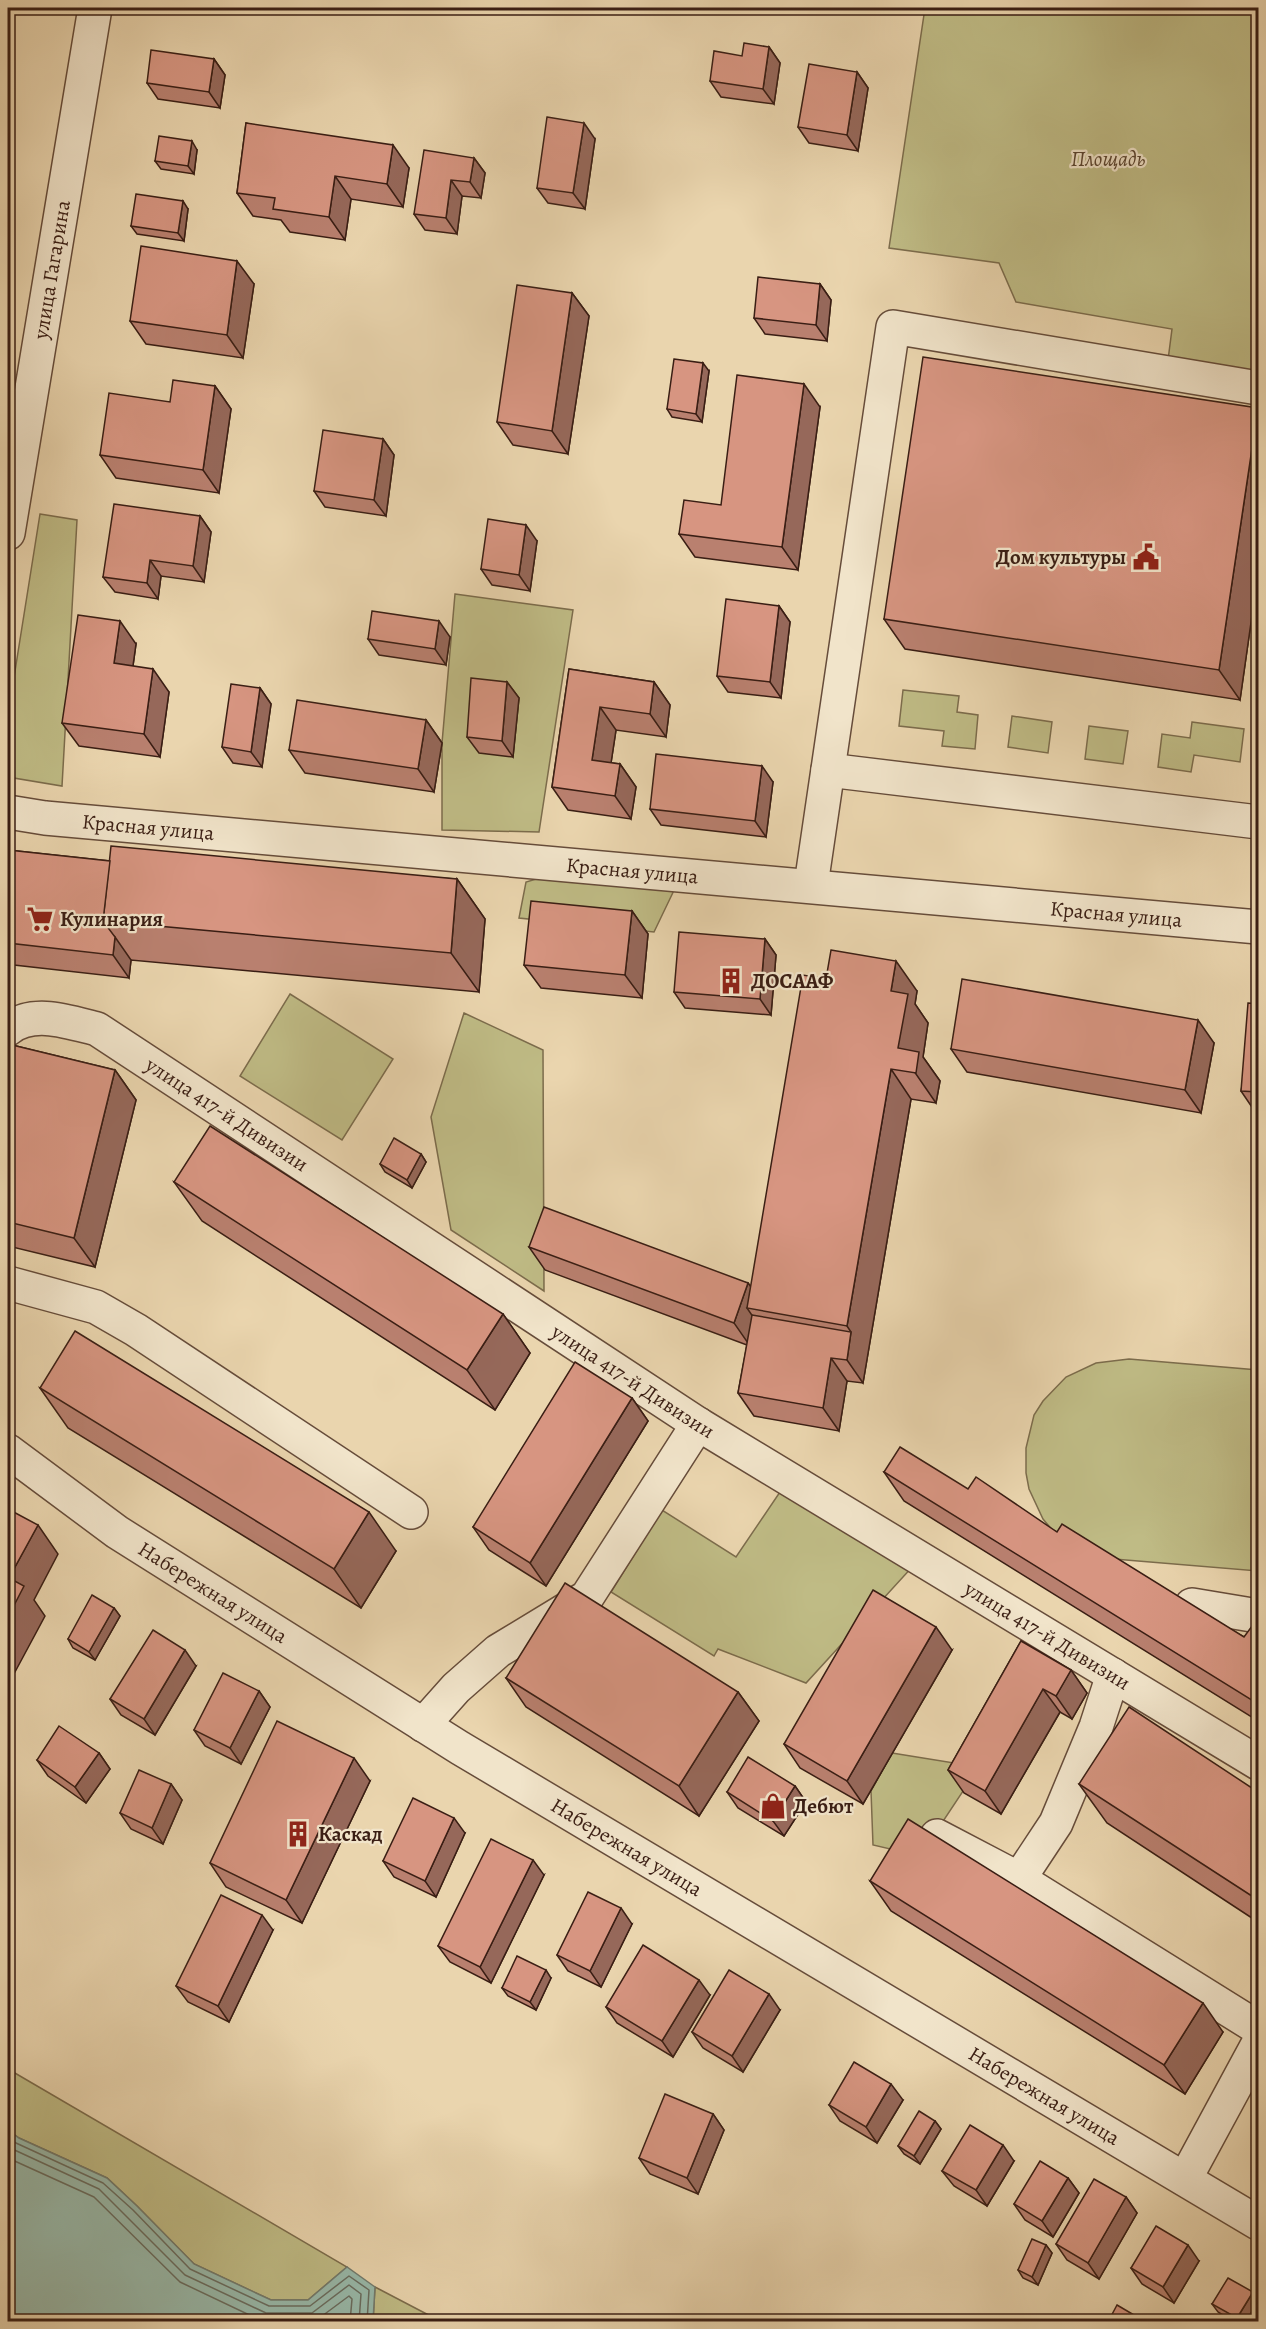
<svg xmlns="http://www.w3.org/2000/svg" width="1266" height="2329" viewBox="0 0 1266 2329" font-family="Alegreya,serif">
  <rect width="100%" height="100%" fill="#ead5ae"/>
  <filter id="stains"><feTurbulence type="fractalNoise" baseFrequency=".00333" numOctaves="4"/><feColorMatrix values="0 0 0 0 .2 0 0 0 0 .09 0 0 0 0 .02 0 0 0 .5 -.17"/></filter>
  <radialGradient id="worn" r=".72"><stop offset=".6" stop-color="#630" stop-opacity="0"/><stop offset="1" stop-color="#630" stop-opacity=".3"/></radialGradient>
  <!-- green -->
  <g fill="#bfbb85" stroke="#7c6c4c" stroke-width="1.5">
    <polygon points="925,8 1258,8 1258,372 1168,360 1172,329 1016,302 999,263 889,248"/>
    <polygon points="40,514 77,520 62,786 8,777 8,715"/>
    <polygon points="455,594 573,610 539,832 442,830 442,743"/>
    <polygon points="903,690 959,696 957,712 978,715 975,749 942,746 944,731 899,726"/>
    <polygon points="1012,716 1052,722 1048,753 1008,747"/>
    <polygon points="1192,722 1244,729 1240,762 1194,755 1191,772 1158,767 1162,734 1190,738"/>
    <polygon points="1089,726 1128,731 1123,764 1085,759"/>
    <polygon points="560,872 678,882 654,932 519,918 526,882"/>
    <polygon points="290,994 393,1059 342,1140 240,1076"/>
    <polygon points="464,1013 543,1050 544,1291 451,1230 431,1117"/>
    <polygon points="1129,1359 1258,1370 1258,1571 1114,1559 1054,1532 1043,1519 1029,1489 1026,1473 1026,1448 1034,1415 1043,1401 1066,1377 1096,1363"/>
    <polygon points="782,1489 914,1565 806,1683 718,1649 714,1656 611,1592 662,1510 736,1557"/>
    <polygon points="892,1753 979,1767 920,1856 873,1845 871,1791"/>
    <polygon points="8,2069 347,2267 308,2300 271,2300 194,2264 137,2206 107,2178 19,2138 8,2130"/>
    <polygon points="375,2287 440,2321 373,2322"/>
  </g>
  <!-- water -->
  <polygon fill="#98b9aa" stroke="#727b6e" stroke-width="1.5" points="8,2130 19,2138 107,2178 137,2206 194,2264 271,2300 308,2300 347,2267 375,2287 373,2321 8,2321"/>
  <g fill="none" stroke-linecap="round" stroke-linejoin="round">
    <!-- shore -->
    <g stroke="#696c5f" stroke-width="1.5">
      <polyline points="8,2137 16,2143 103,2183 133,2210 190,2269 269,2306 310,2306 349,2276 369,2290 367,2322"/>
      <polyline points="8,2147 99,2189 185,2275 266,2313 312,2313 349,2285 361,2294 359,2322"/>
      <polyline points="8,2158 94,2197 180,2282 264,2322"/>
      <polyline points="314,2322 349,2296 352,2299 350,2322"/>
    </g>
    <!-- minor casing -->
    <g stroke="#664c3a" stroke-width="36">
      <g id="minor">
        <path id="s1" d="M 8,533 L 95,8"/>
        <polyline points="828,770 1258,822"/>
        <path id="s2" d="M 8,812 L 45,818 L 1258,927"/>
        <polyline points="811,885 893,327 1258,388"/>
        <path id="s3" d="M 8,1029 C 33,1009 69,1022 97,1029 L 698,1424 L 1258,1763"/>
        <polyline points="8,1283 96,1307 136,1330 411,1512"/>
        <path id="s4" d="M 8,1451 L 117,1532 L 460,1748 L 1258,2223"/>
        <polyline points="1192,1605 1258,1616"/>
        <polyline points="423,1725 456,1688 498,1651 587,1597 698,1424"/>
        <polyline points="937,1836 1019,1879 1258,2028"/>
        <polyline points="1019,1879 1056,1823 1096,1727 1113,1675"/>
        <polyline points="1185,2179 1258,2044"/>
      </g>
    </g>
    <!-- minor -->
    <use href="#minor" stroke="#f1e4ca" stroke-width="33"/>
  </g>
  <!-- wall -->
  <g fill="#b9806f" stroke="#3a1e14" stroke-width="1.5">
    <polygon points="769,47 780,63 774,104 721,97 710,81 742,56"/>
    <polygon points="214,59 225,75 220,108 158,99 147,83"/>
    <polygon points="857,72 868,88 858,151 809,143 798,127"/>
    <polygon points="246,123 409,168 403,207 351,199 345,240 290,232 281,220 253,216 237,193"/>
    <polygon points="595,139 585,209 548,203 537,188"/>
    <polygon points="197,150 194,174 161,169 155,161"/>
    <polygon points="474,158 485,173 481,198 462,196 457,234 425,230 414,214"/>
    <polygon points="188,209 184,241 137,234 131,226"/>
    <polygon points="254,284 243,358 146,344 130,321"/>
    <polygon points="820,284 831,300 827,341 765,334 754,318"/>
    <polygon points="572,293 589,316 568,454 513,445 497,422"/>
    <polygon points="709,371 702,422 672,417 667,409"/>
    <polygon points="215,386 231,409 219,493 116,478 100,455 170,402"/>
    <polygon points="820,407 798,570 695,557 679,534 721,505"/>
    <polygon points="1258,408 1258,573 1240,700 905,649 884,619"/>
    <polygon points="383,439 394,455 386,516 325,507 314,491"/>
    <polygon points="200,516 211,532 204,582 161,576 158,599 115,592 103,577"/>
    <polygon points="537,541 530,591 492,585 481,569"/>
    <polygon points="779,606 790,622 781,698 728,692 717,676"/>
    <polygon points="450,637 446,665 379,655 368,639"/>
    <polygon points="136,644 133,666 169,692 160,757 79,746 62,723"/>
    <polygon points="569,669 654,682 670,705 666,737 616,730 611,763 620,764 636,787 631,819 568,810 552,787"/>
    <polygon points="507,682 519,698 513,757 479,753 467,737"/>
    <polygon points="260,688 271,704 262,767 233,763 222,747"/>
    <polygon points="426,720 442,743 434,792 305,773 289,750"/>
    <polygon points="773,782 766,837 661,825 650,809"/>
    <polygon points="8,850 110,861 457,879 485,919 479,992 131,960 129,978 14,965 8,956"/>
    <polygon points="632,911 648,934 642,998 541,988 524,965"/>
    <polygon points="765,939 776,955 771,1015 685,1008 674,992"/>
    <polygon points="826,979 917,991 915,1004 928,1023 923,1057 940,1081 936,1103 911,1099 863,1383 847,1381 839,1431 754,1416 738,1393 747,1345 545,1270 529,1247 748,1283 751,1287"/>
    <polygon points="1258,1004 1258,1116 1241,1091"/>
    <polygon points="1214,1043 1201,1113 967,1072 951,1049"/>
    <polygon points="8,1044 115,1070 136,1100 95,1267 8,1246"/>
    <polygon points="421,1154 426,1162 412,1188 385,1172 380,1164"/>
    <polygon points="174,1182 503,1314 530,1353 495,1410 202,1221"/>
    <polygon points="40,1388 396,1551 361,1608 68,1428"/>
    <polygon points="632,1398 648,1421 546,1586 489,1550 473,1527"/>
    <polygon points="884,1472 968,1489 1057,1532 1244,1637 1258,1624 1258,1721 904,1501"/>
    <polygon points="114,1608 120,1616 95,1660 73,1648 68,1639"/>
    <polygon points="1021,1641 1071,1670 1087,1693 1072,1719 1060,1712 1001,1814 964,1793 948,1770"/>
    <polygon points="952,1650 863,1804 800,1768 784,1744"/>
    <polygon points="196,1666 155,1735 121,1715 110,1699"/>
    <polygon points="506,1678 738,1692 759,1721 699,1816 526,1707"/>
    <polygon points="259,1691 270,1707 241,1764 205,1746 194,1730"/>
    <polygon points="99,1753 110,1769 86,1803 48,1776 37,1760"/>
    <polygon points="370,1781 302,1923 226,1887 210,1863"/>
    <polygon points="171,1784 182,1800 163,1844 131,1829 120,1813"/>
    <polygon points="1079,1784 1258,1792 1258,1922 1107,1823"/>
    <polygon points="795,1786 806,1802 784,1836 738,1808 727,1792"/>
    <polygon points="465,1833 436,1897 394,1877 383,1861"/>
    <polygon points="544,1875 491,1983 450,1962 438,1946"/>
    <polygon points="870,1881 1223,2032 1185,2094 891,1911"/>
    <polygon points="632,1924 601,1987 568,1971 557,1955"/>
    <polygon points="273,1930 229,2022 188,2002 176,1986"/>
    <polygon points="551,1978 536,2010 508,1996 502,1988"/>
    <polygon points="710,1995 673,2057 617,2023 606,2007"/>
    <polygon points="780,2010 743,2072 703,2048 692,2032"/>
    <polygon points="903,2100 877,2143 840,2121 829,2105"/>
    <polygon points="1258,2105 1258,2123 1252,2114"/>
    <polygon points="713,2114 724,2130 698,2194 650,2174 639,2158"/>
    <polygon points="935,2121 941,2129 920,2164 904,2154 898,2146"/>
    <polygon points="1014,2161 987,2206 954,2186 942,2171"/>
    <polygon points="1068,2178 1079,2193 1053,2237 1025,2220 1014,2204"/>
    <polygon points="1126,2197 1137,2213 1099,2279 1067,2260 1056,2244"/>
    <polygon points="1046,2245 1052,2253 1038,2285 1023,2278 1018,2270"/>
    <polygon points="1199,2261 1174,2303 1142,2284 1131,2268"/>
    <polygon points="1258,2300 1246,2322 1234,2322 1218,2312 1212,2304"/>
  </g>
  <!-- shaded-wall -->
  <g fill="#96685a" stroke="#3a1e14" stroke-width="1.5">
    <polygon points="769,47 780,63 774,104 763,89"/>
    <polygon points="214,59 225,75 220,108 209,92"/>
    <polygon points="857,72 868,88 858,151 847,135"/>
    <polygon points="584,123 595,139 585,209 573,193"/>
    <polygon points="192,141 197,150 194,174 188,166"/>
    <polygon points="393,145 409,168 403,207 387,184"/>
    <polygon points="474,158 485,173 481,198 470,182"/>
    <polygon points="335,176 351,199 345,240 329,217"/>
    <polygon points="451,180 462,196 457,234 446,218"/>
    <polygon points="183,201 188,209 184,241 178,233"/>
    <polygon points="237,261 254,284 243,358 227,335"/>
    <polygon points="820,284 831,300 827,341 816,325"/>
    <polygon points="572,293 589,316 568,454 552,431"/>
    <polygon points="703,363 709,371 702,422 696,414"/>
    <polygon points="804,384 820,407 798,570 782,547"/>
    <polygon points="215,386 231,409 219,493 203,470"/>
    <polygon points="1258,408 1258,573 1240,700 1219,670"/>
    <polygon points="383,439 394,455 386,516 374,500"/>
    <polygon points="200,516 211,532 204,582 193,566"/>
    <polygon points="526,525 537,541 530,591 519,575"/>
    <polygon points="150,560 161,576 158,599 147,583"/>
    <polygon points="779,606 790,622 781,698 770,682"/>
    <polygon points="120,621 136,644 130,687 114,663"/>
    <polygon points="439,621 450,637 446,665 435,649"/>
    <polygon points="153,669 169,692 160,757 144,734"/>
    <polygon points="507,682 519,698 513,757 502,741"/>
    <polygon points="654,682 670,705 666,737 650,714"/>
    <polygon points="260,688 271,704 262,767 251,752"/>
    <polygon points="600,707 616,730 608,783 592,760"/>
    <polygon points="426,720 442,743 434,792 418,769"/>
    <polygon points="620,764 636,787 631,819 615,796"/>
    <polygon points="762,766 773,782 766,837 755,821"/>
    <polygon points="457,879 485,919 479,992 451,953"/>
    <polygon points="632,911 648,934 642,998 625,975"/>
    <polygon points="115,937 131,960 129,978 113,955"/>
    <polygon points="765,939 776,955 771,1015 760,999"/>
    <polygon points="896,961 917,991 915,1004 928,1023 923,1057 940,1081 936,1103 898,1048 891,991"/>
    <polygon points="1198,1020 1214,1043 1201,1113 1185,1090"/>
    <polygon points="891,1069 911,1099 863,1383 847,1360 851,1332 847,1326"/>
    <polygon points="115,1070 136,1100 95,1267 74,1238"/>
    <polygon points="421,1154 426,1162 412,1188 407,1180"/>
    <polygon points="748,1283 765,1306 747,1308 758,1324 750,1346 734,1323"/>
    <polygon points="503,1314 530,1353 495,1410 467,1370"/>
    <polygon points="831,1358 847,1381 839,1431 823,1408"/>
    <polygon points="632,1398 648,1421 546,1586 530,1563"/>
    <polygon points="369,1512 396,1551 361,1608 334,1569"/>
    <polygon points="38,1525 58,1554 34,1600 45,1616 8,1685 8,1617 9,1578"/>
    <polygon points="114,1608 120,1616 95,1660 89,1652"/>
    <polygon points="936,1627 952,1650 863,1804 847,1781"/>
    <polygon points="185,1650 196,1666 155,1735 144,1719"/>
    <polygon points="1071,1670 1087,1693 1072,1719 1056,1696"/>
    <polygon points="1043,1689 1060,1712 1001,1814 985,1791"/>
    <polygon points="259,1691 270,1707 241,1764 230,1748"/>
    <polygon points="738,1692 759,1721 699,1816 679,1786"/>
    <polygon points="99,1753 110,1769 86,1803 75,1787"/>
    <polygon points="354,1758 370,1781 302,1923 286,1900"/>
    <polygon points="171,1784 182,1800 163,1844 152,1828"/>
    <polygon points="795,1786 806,1802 784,1836 773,1821"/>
    <polygon points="454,1818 465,1833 436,1897 425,1881"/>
    <polygon points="533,1860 544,1875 491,1983 480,1967"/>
    <polygon points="621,1908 632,1924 601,1987 590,1971"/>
    <polygon points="262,1915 273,1930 229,2022 218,2006"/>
    <polygon points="546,1970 551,1978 536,2010 530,2002"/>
    <polygon points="699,1980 710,1995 673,2057 662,2041"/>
    <polygon points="769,1994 780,2010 743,2072 732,2056"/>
    <polygon points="1203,2003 1223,2032 1185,2094 1164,2065"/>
    <polygon points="891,2084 903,2100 877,2143 866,2127"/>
    <polygon points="713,2114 724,2130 698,2194 687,2178"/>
    <polygon points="935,2121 941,2129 920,2164 914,2156"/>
    <polygon points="1003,2145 1014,2161 987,2206 976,2190"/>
    <polygon points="1068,2178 1079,2193 1053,2237 1042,2221"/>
    <polygon points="1126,2197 1137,2213 1099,2279 1088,2263"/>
    <polygon points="1046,2245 1052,2253 1038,2285 1032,2277"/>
    <polygon points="1188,2245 1199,2261 1174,2303 1163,2287"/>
    <polygon points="1253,2292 1258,2300 1246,2322 1239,2322 1237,2318"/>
  </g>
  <!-- building -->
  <g fill="#d79581" stroke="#3a1e14" stroke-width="1.5">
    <polygon points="744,43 769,47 763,89 710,81 714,51 742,56"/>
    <polygon points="151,50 214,59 209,92 147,83"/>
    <polygon points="809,64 857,72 847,135 798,127"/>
    <polygon points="547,117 584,123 573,193 537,188"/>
    <polygon points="246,123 393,145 387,184 335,176 329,217 273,209 275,198 237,193"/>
    <polygon points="159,136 192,141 188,166 155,161"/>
    <polygon points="424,150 474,158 470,182 451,180 446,218 414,214"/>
    <polygon points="136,194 183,201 178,233 131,226"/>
    <polygon points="141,246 237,261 227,335 130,321"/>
    <polygon points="758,277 820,284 816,325 754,318"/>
    <polygon points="517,285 572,293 552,431 497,422"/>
    <polygon points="923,357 1258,408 1219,670 884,619"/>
    <polygon points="674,359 703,363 696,414 667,409"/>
    <polygon points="737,375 804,384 782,547 679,534 684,500 721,505"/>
    <polygon points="173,380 215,386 203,470 100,455 109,393 170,402"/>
    <polygon points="323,430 383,439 374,500 314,491"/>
    <polygon points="114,504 200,516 193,566 150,560 147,583 103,577"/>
    <polygon points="488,519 526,525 519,575 481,569"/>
    <polygon points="726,599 779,606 770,682 717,676"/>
    <polygon points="372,611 439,621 435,649 368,639"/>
    <polygon points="78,615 120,621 114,663 153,669 144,734 62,723"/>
    <polygon points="569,669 654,682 650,714 600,707 592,760 620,764 615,796 552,787"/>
    <polygon points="471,678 507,682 502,741 467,737"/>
    <polygon points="231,684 260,688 251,752 222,747"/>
    <polygon points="297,700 426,720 418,769 289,750"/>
    <polygon points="656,754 762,766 755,821 650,809"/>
    <polygon points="111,846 457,879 451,953 103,921"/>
    <polygon points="8,850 110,861 103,921 115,937 113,955 8,943"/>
    <polygon points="531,901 632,911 625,975 524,965"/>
    <polygon points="679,932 765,939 760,999 674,992"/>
    <polygon points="831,950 896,961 891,991 908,994 898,1048 919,1052 916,1073 891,1069 847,1326 747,1308 803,975 826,979"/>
    <polygon points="962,979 1198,1020 1185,1090 951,1049"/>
    <polygon points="1248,1003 1258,1004 1258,1092 1241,1091"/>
    <polygon points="8,1044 115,1070 74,1238 8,1222"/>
    <polygon points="210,1126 503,1314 467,1370 174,1182"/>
    <polygon points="394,1138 421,1154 407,1180 380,1164"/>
    <polygon points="544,1207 748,1283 734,1323 529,1247"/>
    <polygon points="752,1315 851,1332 847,1360 831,1358 823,1408 738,1393"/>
    <polygon points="75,1331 369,1512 334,1569 40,1388"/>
    <polygon points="575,1362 632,1398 530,1563 473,1527"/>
    <polygon points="900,1447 968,1489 976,1477 1057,1532 1062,1524 1244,1637 1255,1622 1258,1624 1258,1704 884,1472"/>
    <polygon points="8,1509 38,1525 9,1578 24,1586 8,1617"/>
    <polygon points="565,1583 738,1692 679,1786 506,1678"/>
    <polygon points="873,1590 936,1627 847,1781 784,1744"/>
    <polygon points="92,1595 114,1608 89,1652 68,1639"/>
    <polygon points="153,1630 185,1650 144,1719 110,1699"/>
    <polygon points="1021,1641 1071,1670 1056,1696 1043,1689 985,1791 948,1770"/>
    <polygon points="223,1673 259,1691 230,1748 194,1730"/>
    <polygon points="1129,1707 1258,1792 1258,1900 1079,1784"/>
    <polygon points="277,1721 354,1758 286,1900 210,1863"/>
    <polygon points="59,1726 99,1753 75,1787 37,1760"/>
    <polygon points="748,1757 795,1786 773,1821 727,1792"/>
    <polygon points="139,1770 171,1784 152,1828 120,1813"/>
    <polygon points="413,1798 454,1818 425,1881 383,1861"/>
    <polygon points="908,1819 1203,2003 1164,2065 870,1881"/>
    <polygon points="491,1839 533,1860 480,1967 438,1946"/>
    <polygon points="588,1892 621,1908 590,1971 557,1955"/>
    <polygon points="221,1895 262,1915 218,2006 176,1986"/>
    <polygon points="643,1945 699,1980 662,2041 606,2007"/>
    <polygon points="517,1956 546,1970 530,2002 502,1988"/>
    <polygon points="729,1970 769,1994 732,2056 692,2032"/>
    <polygon points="854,2062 891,2084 866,2127 829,2105"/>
    <polygon points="665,2094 713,2114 687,2178 639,2158"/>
    <polygon points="1258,2105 1258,2118 1252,2114"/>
    <polygon points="919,2111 935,2121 914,2156 898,2146"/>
    <polygon points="970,2125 1003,2145 976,2190 942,2171"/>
    <polygon points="1040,2161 1068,2178 1042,2221 1014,2204"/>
    <polygon points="1094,2179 1126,2197 1088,2263 1056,2244"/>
    <polygon points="1156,2226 1188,2245 1163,2287 1131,2268"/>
    <polygon points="1032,2239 1046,2245 1032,2277 1018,2270"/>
    <polygon points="1228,2278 1253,2292 1237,2318 1212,2304"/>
    <polygon points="1117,2305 1146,2322 1108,2322"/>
  </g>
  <!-- icons -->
  <defs>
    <g id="civic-bare" transform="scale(2.07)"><path d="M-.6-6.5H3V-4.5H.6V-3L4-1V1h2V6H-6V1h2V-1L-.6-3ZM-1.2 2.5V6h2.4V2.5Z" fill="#8f2418" stroke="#f1e4ca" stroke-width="2.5" paint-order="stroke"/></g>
    <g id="supermarket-bare" transform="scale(2.07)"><path d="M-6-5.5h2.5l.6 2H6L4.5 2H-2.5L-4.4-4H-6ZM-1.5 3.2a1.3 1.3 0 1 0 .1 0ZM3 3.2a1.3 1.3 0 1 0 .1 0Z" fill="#8f2418" stroke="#f1e4ca" stroke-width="2.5" paint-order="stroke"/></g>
    <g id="building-bare" transform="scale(2.07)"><path d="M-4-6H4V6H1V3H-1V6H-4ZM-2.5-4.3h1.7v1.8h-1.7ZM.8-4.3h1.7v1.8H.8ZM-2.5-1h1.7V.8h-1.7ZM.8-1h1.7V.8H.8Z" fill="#8f2418" stroke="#f1e4ca" stroke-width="2.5" paint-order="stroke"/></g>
    <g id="shop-bare" transform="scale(2.07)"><path d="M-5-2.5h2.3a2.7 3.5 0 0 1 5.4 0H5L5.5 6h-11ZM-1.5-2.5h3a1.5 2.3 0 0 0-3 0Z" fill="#8f2418" stroke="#f1e4ca" stroke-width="2.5" paint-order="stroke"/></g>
  </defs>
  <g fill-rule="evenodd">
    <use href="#civic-bare" x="1146" y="557"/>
    <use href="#supermarket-bare" x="40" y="919"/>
    <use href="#building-bare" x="731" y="981"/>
    <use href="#shop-bare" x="773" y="1806"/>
    <use href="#building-bare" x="298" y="1834"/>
  </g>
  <g text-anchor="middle" stroke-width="4.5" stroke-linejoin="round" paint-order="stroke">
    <!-- park labels -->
    <g font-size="21" font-style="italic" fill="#5b4530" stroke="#f1e4ca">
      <text x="1108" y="166">Площадь</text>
    </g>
    <!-- street labels -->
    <g font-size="21" fill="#3a1e14" stroke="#f1e4ca">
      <text dy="7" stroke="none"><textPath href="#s1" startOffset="267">улица Гагарина</textPath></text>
      <text dy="7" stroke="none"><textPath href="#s2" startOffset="141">Красная улица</textPath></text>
      <text dy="7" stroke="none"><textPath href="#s2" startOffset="627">Красная улица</textPath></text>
      <text dy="7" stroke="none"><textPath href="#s2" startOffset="1113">Красная улица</textPath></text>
      <text dy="7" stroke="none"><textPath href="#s3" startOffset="248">улица 417-й Дивизии</textPath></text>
      <text dy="7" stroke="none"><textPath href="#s3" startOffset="734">улица 417-й Дивизии</textPath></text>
      <text dy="7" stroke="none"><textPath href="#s4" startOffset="249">Набережная улица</textPath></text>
      <text dy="7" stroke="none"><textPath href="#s3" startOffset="1220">улица 417-й Дивизии</textPath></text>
      <text dy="7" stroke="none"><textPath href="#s4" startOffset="735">Набережная улица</textPath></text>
      <text dy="7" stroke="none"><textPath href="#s4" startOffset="1221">Набережная улица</textPath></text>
    </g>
    <!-- poi labels -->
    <g font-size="21" font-weight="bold" fill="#3a1e14" stroke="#f1e4ca" text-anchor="start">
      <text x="1126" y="564" text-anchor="end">Дом культуры</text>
      <text x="60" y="926">Кулинария</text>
      <text x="751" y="988">ДОСААФ</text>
      <text x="793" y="1813">Дебют</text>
      <text x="318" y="1841">Каскад</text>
    </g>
  </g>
  <!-- margin -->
  <rect width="1266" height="2329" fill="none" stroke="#ead5ae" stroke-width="30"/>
  <rect x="9" y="9" width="1248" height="2311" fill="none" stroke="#3a1e14" stroke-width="3"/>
  <rect x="15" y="15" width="1236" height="2299" fill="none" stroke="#3a1e14" stroke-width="1.5"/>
  <rect width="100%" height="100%" filter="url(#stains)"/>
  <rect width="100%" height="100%" fill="url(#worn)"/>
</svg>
